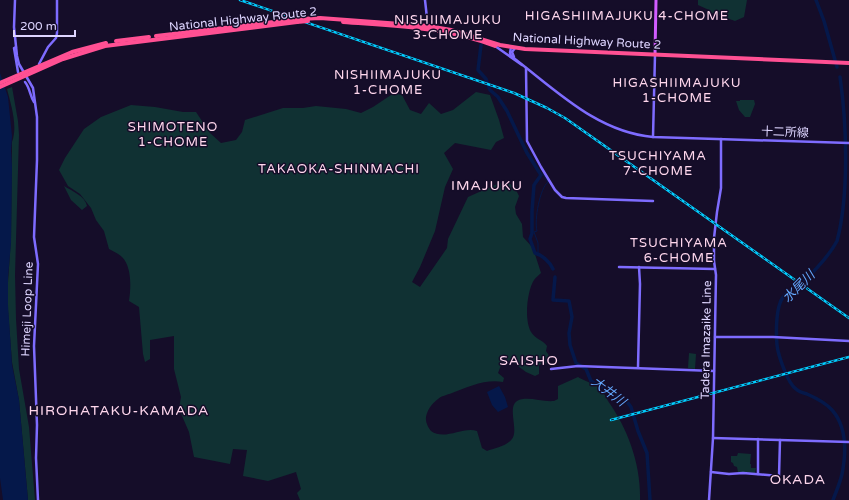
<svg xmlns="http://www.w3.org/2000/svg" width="849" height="500" viewBox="0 0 849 500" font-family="'Varela Round','Noto Sans JP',sans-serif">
  <rect width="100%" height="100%" fill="#150d29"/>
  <!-- green -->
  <g fill="#103133">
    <polygon points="698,0 747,0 744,17 735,21 718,15 717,17 709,10 698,5"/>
    <path d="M 12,87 L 18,121 L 19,135 L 15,275 L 16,319 L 19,369 L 29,427 L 35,500 L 28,500 L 19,400 L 12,362 L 7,297 L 11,238 L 12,142 C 18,126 11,105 7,89 Z"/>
    <path d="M 476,92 L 490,95 L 499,120 L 504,138 L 496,142 L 491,150 L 455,143 L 444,153 L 453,169 L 445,187 L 435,231 L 420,267 L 412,282 L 420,287 L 447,248 L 448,239 L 468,197 L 497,184 L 506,182 L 514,186 L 519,196 L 515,207 L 516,214 L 522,224 L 523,237 L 533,248 L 541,273 C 539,275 536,277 534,280 C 527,291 524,320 531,332 C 535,339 543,340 547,346 L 546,351 L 550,357 L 550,364 L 543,363 L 539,365 L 539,374 L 535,376 L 526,372 L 511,361 L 503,360 L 498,373 L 504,378 L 503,382 C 485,379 468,387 452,393 C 447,395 441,396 438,399 C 432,403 425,413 426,420 C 426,423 429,429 431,431 C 445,441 463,426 477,431 L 482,448 L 487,451 C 494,448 507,446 512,439 C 520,429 503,401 523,399 C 533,398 544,402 554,401 L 558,399 L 558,386 L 578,377 C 582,380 597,385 600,388 C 603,392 606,397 608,401 C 628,429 641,465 640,500 L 300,500 L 297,493 L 301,489 L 296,472 L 268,481 L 243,476 L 247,450 L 233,449 L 230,464 L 194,457 L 189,432 L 179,409 L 181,397 L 174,369 L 174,336 L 150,340 L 150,359 L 145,362 L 143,354 L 139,307 L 129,301 C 131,288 132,267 122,257 C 119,254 113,251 109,249 L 104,231 L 96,220 L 91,208 L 80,194 L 68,186 L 59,170 L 65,158 L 84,129 L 101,117 L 131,105 L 155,107 L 183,112 L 196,112 L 210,133 L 221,143 L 236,140 L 242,132 L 245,120 L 283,108 L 303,108 L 316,106 L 346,109 L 361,113 L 373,107 L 394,93 L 402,95 L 410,110 L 421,114 L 429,103 L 441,114 L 453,110 Z"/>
    <polygon points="740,100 754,100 755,104 750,117 745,117 739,110 736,101 740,101"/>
    <path d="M 64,186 C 72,191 85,196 87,206 L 82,210 L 71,200 Z"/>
    <polygon points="689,353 696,354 695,369 688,368"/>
    <polygon points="738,453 751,454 750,464 751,464 751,468 756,468 755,473 738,472 737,467 734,466 733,463 731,462 731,456 737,456"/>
  </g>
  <!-- water -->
  <g fill="#05184a">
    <polygon points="0,73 8,97 12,136 11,151 12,167 11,243 8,277 8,305 12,365 19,400 28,500 3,500 0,478"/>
    <polygon points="499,386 505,397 508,407 498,412 492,405 487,392"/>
  </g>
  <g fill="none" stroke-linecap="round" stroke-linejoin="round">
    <!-- stream -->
    <path stroke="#05184a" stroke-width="1" d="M 538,254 L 538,243 L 534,232 L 537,231 C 534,220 540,188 548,182 L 543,174"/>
    <!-- river -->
    <g stroke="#05184a" stroke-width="3.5">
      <polyline points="816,0 824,21 837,67"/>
      <path d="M 481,45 L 478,70 L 486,79 L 490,90 L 498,97 L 507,111 L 527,153 L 541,175 L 534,185 L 532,211 L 532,233 L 530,239 L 535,253 C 542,255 550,262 553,269"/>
      <polyline points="555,277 553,300 569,301 572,317 569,333 570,345 576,363 586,369 591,381 616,395 628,403 631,407 638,431 647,453 650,500"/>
      <path d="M 833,500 C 836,492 840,483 842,474 C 846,454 847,427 832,410 C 826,403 816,398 807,394 C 803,393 799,392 796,389 C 788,384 778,355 777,345 C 776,334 776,314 780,303 C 783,293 796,287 804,281 C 815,271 830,254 837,241 C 849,196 847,125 840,77"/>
    </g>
    <!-- secondary -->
    <g stroke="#7e6cff" stroke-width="2.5">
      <polyline points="15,0 14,27 17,56 19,64 33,88 37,117 37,160 34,237 38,264 34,346 37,425 36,458 38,500"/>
      <polyline points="425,0 428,27"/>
      <polyline points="495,46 522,65"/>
      <polyline points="16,47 14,48 18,72"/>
      <path d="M 511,47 L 510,53 L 511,56 C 555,89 596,132 653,137 L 849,143"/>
      <polyline points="514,57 512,52 515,48"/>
      <polyline points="40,66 39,64 48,47 56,38 57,33 57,0"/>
      <polyline points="526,68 527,141 541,167 555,190 562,197 566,198 653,201"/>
      <path d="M 25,82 C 30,88 30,96 34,102"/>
      <polyline points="653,137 655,55"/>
      <polyline points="619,267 715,269"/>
      <polyline points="715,337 773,337 849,341"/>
      <polyline points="638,367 640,284 639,267"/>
      <polyline points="551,369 578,366 714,371"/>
      <polyline points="713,438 849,442"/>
      <polyline points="758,439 758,474"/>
      <polyline points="711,472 729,474 743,473 779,476 780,440"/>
      <polyline points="709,500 713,438 716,275 714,261 714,238 717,212 721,188 721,139"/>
    </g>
    <!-- primary -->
    <polyline stroke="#d15cff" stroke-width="3" points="655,55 656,0"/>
    <!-- highway -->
    <g stroke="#ff5093" stroke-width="4">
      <polyline points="300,19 320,18 428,26 451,30 500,45 525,49 849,63"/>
      <path d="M 343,22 C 394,26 446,27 495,46"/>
      <polyline points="156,36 291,20"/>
      <polyline points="116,41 149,37"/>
      <polyline points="0,83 72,52 106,43"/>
      <polyline points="0,87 63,59 105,46 297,22"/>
    </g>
    <!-- rail casing -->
    <g stroke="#01ceff" stroke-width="2.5">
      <g id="rail">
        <polyline points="240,0 514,93 547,108 565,118 849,318"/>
        <polyline points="611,420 849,357"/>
      </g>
    </g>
    <!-- rail -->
    <use href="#rail" stroke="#150d29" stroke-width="1" stroke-dasharray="3" stroke-linecap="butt"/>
    <!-- highway-bridge -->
    <g stroke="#ff5093" stroke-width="4">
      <polyline points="291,20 300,19"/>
      <polyline points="297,22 308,21"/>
    </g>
  </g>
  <g text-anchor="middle" stroke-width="3" stroke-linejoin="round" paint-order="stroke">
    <!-- street labels -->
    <g font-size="12" fill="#ded5ff" stroke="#150d29">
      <text transform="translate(243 19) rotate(-6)" y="4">National Highway Route 2</text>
      <text transform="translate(587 41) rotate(3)" y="4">National Highway Route 2</text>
      <text transform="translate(785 132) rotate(2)" y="4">十二所線</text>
      <text transform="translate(27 309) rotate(-88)" y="4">Himeji Loop Line</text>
      <text transform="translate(706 340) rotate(-89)" y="4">Tadera Imazaike Line</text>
    </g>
    <!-- neighbourhood labels -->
    <g font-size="13" letter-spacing="1" fill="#ffd7ed" stroke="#150d29">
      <text x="627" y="20">HIGASHIIMAJUKU 4-CHOME</text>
      <text x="448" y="24">NISHIIMAJUKU<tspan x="448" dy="15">3-CHOME</tspan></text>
      <text x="388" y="79">NISHIIMAJUKU<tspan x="388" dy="15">1-CHOME</tspan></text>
      <text x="677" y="87">HIGASHIIMAJUKU<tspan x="677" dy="15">1-CHOME</tspan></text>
      <text x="173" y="131">SHIMOTENO<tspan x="173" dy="15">1-CHOME</tspan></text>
      <text x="658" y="160">TSUCHIYAMA<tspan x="658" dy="15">7-CHOME</tspan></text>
      <text x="339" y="173">TAKAOKA-SHINMACHI</text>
      <text x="679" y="247">TSUCHIYAMA<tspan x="679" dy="15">6-CHOME</tspan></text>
    </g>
    <!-- water labels -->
    <g font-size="13" font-style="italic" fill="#63a8ff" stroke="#150d29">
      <text transform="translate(798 286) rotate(-45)" y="5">水尾川</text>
      <text transform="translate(609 391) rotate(37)" y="5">大井川</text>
    </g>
    <!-- quarter labels -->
    <g font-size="14" letter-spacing="1" fill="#ffd7ed" stroke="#150d29">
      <text x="487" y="190">IMAJUKU</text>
      <text x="529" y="365">SAISHO</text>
      <text x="119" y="415">HIROHATAKU-KAMADA</text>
      <text x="798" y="484">OKADA</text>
    </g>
  </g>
  <!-- scale -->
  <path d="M14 30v6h61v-6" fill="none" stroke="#ded5ff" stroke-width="2"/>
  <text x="20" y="30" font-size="12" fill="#ded5ff" stroke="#150d29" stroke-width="3" paint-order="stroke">200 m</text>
</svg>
